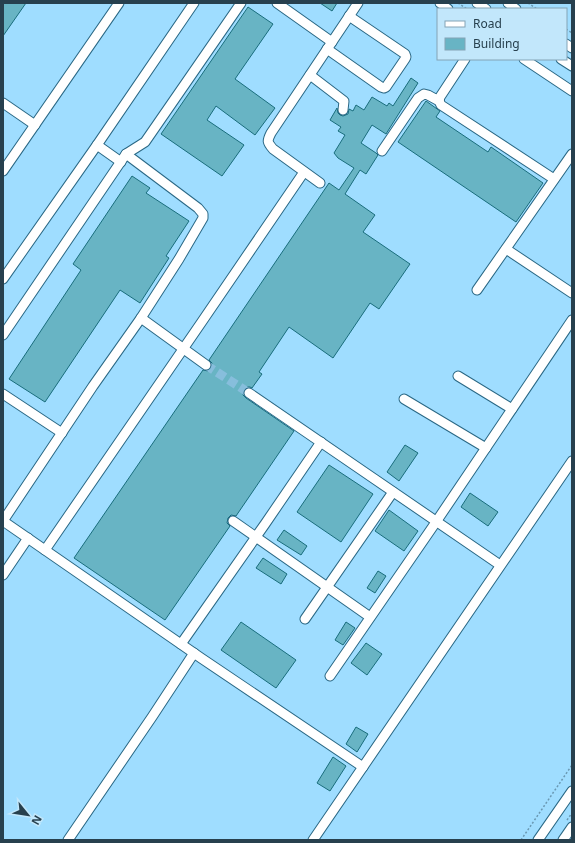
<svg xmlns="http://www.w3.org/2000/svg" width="575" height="843" viewBox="0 0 575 843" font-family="'Noto Sans',sans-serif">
  <rect width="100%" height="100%" fill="#9fddff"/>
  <!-- building -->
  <g fill="#68b4c4" stroke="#196d7c">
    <polygon points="3,3 26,3 3,36"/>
    <polygon points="320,3 337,3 332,11"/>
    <polygon points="248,7 273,24 235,79 275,108 255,135 216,106 207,120 244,145 222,176 161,134"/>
    <polygon points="411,78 418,83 386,134 372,125 361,143 376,153 378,155 366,174 360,170 345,194 375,215 363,232 410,264 379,309 370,303 333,358 289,327 259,372 262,374 252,388 250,387 247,387 244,390 243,395 246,398 294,431 236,516 231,515 228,518 227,523 230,526 165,620 74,558 203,370 208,371 211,368 212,363 209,360 329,183 339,190 354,168 338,158 334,153 345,135 338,131 341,127 330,120 337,108 338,113 340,115 343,116 348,114 349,109 353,111 356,105 364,110 372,97 387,106 389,103 393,106"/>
    <polygon points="426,101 440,111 436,117 488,152 491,147 543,183 516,222 398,142"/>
    <polygon points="132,176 150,188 146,193 189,221 166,256 169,258 140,303 120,290 45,402 9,379 81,270 73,264"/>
    <polygon points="405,445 418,453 399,481 387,472"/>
    <polygon points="329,465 373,494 341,542 297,512"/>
    <polygon points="470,493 498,512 488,526 461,507"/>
    <polygon points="389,510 418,531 404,551 375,531"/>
    <polygon points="284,530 307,546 301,555 277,540"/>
    <polygon points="263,558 287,574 281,584 256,568"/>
    <polygon points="378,571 386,576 375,593 367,588"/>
    <polygon points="241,622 296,660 276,688 221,650"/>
    <polygon points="346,622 355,628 343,645 335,640"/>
    <polygon points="366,643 382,654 367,675 351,663"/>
    <polygon points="356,727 368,734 357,752 346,744"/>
    <polygon points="333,757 346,766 330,791 317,783"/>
  </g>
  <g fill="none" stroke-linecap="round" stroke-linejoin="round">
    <!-- minor-tunnel -->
    <polyline stroke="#87bedc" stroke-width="9" stroke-dasharray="9 4.5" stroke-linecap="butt" points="206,365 249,393"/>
    <!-- minor casing -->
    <g stroke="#2a6885" stroke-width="11">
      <g id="minor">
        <polyline points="277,3 332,42"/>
        <polyline points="440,3 448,9"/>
        <polyline points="477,3 486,9"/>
        <polyline points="508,3 516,9"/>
        <polyline points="566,44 572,48"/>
        <polyline points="327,49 381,87 384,88 386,87 405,59 406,57 405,54 349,16"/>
        <polyline points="524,59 572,91"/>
        <polyline points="561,59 572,66"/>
        <polyline points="310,75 344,101 343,110"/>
        <polyline points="439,101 440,97 465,59"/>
        <polyline points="3,103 35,125"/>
        <polyline points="97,145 121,162"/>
        <polyline points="382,151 418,98 424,94 428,95 439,101 441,105 554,179"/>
        <polyline points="3,171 119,3"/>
        <path d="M 320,183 L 273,149 C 267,142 267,141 271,133 L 358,3"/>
        <polyline points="506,249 572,293"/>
        <polyline points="3,279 97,145 194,3"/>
        <polyline points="477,290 572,154"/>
        <polyline points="141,318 206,365"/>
        <polyline points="3,335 126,154 145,142 241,3"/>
        <polyline points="458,376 512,409"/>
        <path d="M 249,393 C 333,450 416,508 500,565"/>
        <polyline points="3,394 62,433"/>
        <polyline points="404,399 486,448"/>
        <polyline points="3,521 93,386 141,318 179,259 203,218 203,214 198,208 126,154"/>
        <polyline points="3,521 201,658 363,767"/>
        <polyline points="233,521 370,617"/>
        <polyline points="45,550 201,323 304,172"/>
        <polyline points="3,575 28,538"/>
        <polyline points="305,619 393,492"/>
        <polyline points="181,644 265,524 321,442"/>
        <polyline points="330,676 436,522 572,320"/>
        <polyline points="68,840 152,717 194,653"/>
        <polyline points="313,840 572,461"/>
        <polyline points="538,840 572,791"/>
        <polyline points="563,840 572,827"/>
      </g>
    </g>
    <!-- path -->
    <g stroke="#6a98b2" stroke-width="1.5" stroke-dasharray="2 2" stroke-linecap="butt">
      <polyline points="458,3 467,9"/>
      <polyline points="528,3 537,9"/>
      <polyline points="566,29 572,33"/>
      <polyline points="567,820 572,813"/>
      <polyline points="521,840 572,765"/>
    </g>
    <!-- minor -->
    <use href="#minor" stroke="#fff" stroke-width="9"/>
  </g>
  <!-- border -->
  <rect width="575" height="843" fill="none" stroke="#27404e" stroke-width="8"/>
  <!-- legend -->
  <rect x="437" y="8" width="130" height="52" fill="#c2e7fb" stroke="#84a4b6"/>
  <rect x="445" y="21" width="20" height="6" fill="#ffffff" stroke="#84a4b6"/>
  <text x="473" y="28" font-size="12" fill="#27404e">Road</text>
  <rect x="445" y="38" width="20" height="12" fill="#68b4c4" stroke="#84a4b6"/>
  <text x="473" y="48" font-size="12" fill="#27404e">Building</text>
  <!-- north arrow -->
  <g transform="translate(28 815) rotate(120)" stroke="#c2e7fb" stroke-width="3" paint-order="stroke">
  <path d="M0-3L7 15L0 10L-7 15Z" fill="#27404e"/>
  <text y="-6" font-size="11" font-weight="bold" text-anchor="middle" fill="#27404e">N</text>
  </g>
</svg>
